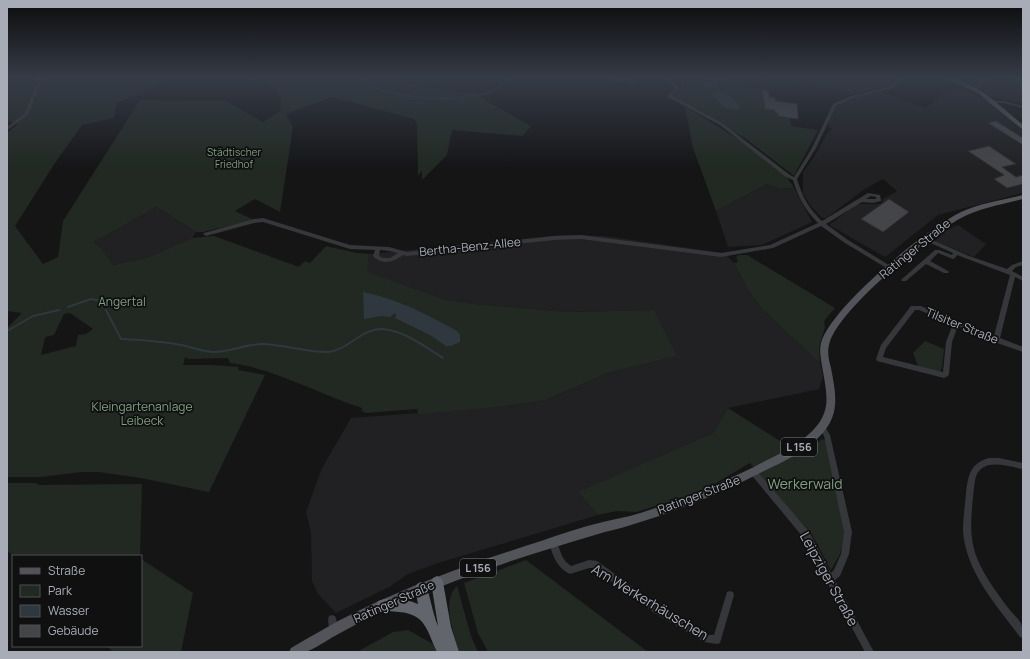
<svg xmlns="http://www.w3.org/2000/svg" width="1030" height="659" viewBox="0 0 1030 659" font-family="Manrope,sans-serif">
  <rect width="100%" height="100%" fill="#151516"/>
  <!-- built -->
  <g fill="#212123">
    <polygon points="949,77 1017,77 1023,91 1023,103 990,97 975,88"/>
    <polygon points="961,87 986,100 1023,131 1023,193 938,215 885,257 829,225 857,204 879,204 882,202 883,199 897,191 883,179 865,189 826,218 822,218 810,205 803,193 803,172 814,157 828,132 832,129 828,125 830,115 835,107 852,98 880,91 926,108 940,96"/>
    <polygon points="767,184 779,189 794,188 812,222 762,245 728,247 716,211"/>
    <polygon points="157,207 196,232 192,238 149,257 112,265 101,248 94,242"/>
    <polygon points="958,225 986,244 974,257 935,241 945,231"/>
    <polygon points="562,235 604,236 724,253 734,263 749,291 762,309 820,363 823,376 819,389 728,408 713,433 579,492 598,515 438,563 408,574 391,586 336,613 318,594 312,581 311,533 306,512 322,468 351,418 500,407 546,400 607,373 672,357 654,310 567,312 475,304 447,300 366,272 369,254"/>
  </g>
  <!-- green -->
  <g fill="#212922" fill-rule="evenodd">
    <path d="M 7,77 L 177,77 L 117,103 L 114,118 L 82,125 L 55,163 L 15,226 L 43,264 L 58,257 L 63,221 L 140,100 L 226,101 L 263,122 L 280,111 C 285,92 270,86 256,77 L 390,77 L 397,81 L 458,92 L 474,92 L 488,102 L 531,126 L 523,136 L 452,130 L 447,155 L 422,180 L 422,171 L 418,176 L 417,124 L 414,119 L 332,97 L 286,114 L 293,127 L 280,212 L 255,199 L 235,211 L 254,220 L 203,232 L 196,232 L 157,207 L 94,242 L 101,248 L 113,265 L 149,257 L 192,238 L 214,236 L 299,267 L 305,261 L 310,263 L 326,246 L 357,253 L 369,254 L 367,272 L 447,300 L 475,304 L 567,312 L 654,310 L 677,356 L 607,373 L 546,400 L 500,407 L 418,414 L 417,409 L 366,413 L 362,411 L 362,408 C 322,395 270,367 230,363 L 228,358 L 188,359 L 185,357 L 183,365 L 213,365 L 239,367 L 238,370 L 265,375 L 209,492 L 141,478 L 98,472 L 81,472 L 41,477 L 7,477 L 7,328 L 22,313 L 7,311 L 7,133 L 18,124 L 7,121 ZM 70,313 L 93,329 L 86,334 L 78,335 L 76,346 L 41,355 L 45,337 L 54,335 L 64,314 Z"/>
    <polygon points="582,77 637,77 633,85"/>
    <polygon points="680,77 886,77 895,80 890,85 852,94 803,83 749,77 749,87 764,89 769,92 769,97 774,101 797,104 798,119 790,118 791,126 818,130 794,176 745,138 672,97 681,89"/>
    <path d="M 685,107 C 708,120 786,166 794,188 L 779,189 L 767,184 L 716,211 L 693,148 Z"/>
    <polygon points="738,255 747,255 835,308 824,321 825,327 819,347 820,363 762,309 749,291 734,263 738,262 736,257"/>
    <polygon points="925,341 944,349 942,368 940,372 918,366 913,353"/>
    <polygon points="728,408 802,455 822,439 826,441 845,534 840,554 831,570 810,531 780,500 750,463 699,493 636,512 617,511 598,515 578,492 713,433"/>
    <polygon points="7,483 36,483 39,485 142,484 140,556 13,556 7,550"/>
    <polygon points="141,559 193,593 181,652 113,652 107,646 141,646"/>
    <polygon points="526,560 648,652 488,652 478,633 464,583"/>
    <path d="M 457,586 L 471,636 L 478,652 L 458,652 L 458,650 C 454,632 441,601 457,586 Z"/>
    <polygon points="408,630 433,644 437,652 357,652 393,632"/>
  </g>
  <!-- water -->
  <g fill="#2f383e">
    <polygon points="705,77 727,77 727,81 718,80 716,89 703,87"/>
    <polygon points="713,91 725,92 739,105 739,110 725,108 713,96"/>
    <path d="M 363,292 C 398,299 426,314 457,331 L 460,335 L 460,342 L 451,346 L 446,346 L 430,335 L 395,318 L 396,316 L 395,313 L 390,317 L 382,316 L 364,319 Z"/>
  </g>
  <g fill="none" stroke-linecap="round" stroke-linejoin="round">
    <!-- stream-far1 -->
    <g stroke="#2f383e" stroke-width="1.5">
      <path d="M 360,77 L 365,85 C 394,94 425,101 455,98"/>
      <polyline points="607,77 635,82"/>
      <polyline points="506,83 511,79"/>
      <polyline points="460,97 486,94 502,85"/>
    </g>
    <!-- stream -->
    <g stroke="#2f383e" stroke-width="2">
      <polyline points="68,307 91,299 100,301 103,305"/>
      <path d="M 106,310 L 121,339 C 142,340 161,341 181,345 C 193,347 202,352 214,352 C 231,352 248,343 265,344 C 283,345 311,353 328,352 C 349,350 361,328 383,329 C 405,331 425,347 443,358"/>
      <polyline points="7,331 33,316 59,310"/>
    </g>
  </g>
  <!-- building -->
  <g fill="#444549" stroke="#2f2f32">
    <polygon points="762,88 769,92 769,97 775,98 775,101 797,104 798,119 778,116 778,113 775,112 775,110 765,109"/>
    <polygon points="996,121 1023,138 1023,145 988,123"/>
    <polygon points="989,146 1016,164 1002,167 1016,177 1023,175 1023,184 1007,188 994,179 1004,175 968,151"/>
    <polygon points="889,199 909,212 883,232 861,219"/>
  </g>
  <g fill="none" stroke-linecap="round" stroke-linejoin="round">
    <!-- minor -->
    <g fill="#36373b" fill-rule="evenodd">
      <polygon points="36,77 40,77 41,83 28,115 7,130 7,127 24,114 37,83"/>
      <path d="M 661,77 L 666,77 L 680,88 L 672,96 L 722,123 L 790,175 L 794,177 L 812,148 L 833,104 L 851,96 L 888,87 L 894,83 L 898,77 L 902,77 L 897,85 L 890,89 L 853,98 L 836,106 L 816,148 L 797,179 C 803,198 808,207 822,221 L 868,193 L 880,195 L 881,200 L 881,201 L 873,203 L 862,202 L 826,224 L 848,240 L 892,267 L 893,268 L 892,269 L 888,269 L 845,243 L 821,226 L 773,248 L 721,257 L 581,239 L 554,240 L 407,256 L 403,255 C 394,262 382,266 373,256 L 375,250 L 350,249 L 263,222 L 254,223 L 206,236 L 203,234 L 204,233 L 254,219 L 263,218 L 350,245 L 389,247 L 407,252 L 554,236 L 581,235 L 721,253 L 770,245 L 818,223 C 804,208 799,199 793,180 L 786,177 L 720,125 L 668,97 L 668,95 L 676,88 ZM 871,196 L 876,197 L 876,199 L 866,199 ZM 380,250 L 389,251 L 398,253 L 390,258 L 383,258 L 379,256 Z"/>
      <polygon points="982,77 986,77 986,81 976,91 974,91 974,89 982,81"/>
      <polygon points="1016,77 1020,77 1023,84 1023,90 1021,89"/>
      <polygon points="992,101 1003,101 1023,106 1023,108 1003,103 992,103"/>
      <path d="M 926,237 L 969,256 L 1007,269 L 1012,265 L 1023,261 L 1023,265 L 1016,267 L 1012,271 L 1023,277 L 1023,281 L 1015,277 L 1000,338 L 1023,347 L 1023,352 L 994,342 L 993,341 L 958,326 L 952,342 L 949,374 L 948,376 L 944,378 L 877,361 L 876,359 L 881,345 L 911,306 L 921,306 L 994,336 L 1010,275 L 957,255 L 955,258 L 953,259 L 938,253 L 930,261 L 948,271 L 949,272 L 948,273 L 944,273 L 926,264 L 906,281 L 902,281 L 901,280 L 902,279 L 935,250 L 939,250 L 952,255 L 953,253 L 924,240 L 923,239 ZM 915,310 L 919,310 L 953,324 L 946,342 L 943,372 L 883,357 L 886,348 Z"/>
      <polygon points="822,424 824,425 830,435 852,532 849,554 840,576 835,580 874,652 865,652 802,536 749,472 750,470 753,469 756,470 808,530 831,573 834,570 841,554 844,532 824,436 819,427 820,425"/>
      <path d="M 989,458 L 999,458 L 1023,463 L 1023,469 C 1009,467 984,457 976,476 C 974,483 974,490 973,497 C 971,519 969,537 977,558 C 984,576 997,593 1009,609 C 1013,614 1020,620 1022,626 C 1024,629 1023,635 1023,638 L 1020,637 C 997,606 965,571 963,530 C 963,518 965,506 966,493 C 968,476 970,463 989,458 Z"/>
      <path d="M 553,539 L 556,540 L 562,556 L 566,562 L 571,566 L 589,560 L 597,561 L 659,606 L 708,635 L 714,635 L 727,592 L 730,591 L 733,592 L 734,595 L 720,643 L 717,644 L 704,642 L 653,612 L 593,568 L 589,568 L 570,574 C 557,568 553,556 549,543 L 550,540 Z"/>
      <path d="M 332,615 L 335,616 C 337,621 339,628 337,633 L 334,634 L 331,633 C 329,628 327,621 329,616 Z"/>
    </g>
    <!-- major -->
    <g fill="#52545a" fill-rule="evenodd">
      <path d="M 939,77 C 972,77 999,105 1023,125 L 1023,130 L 979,94 L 961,85 Z"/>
      <path d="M 1023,195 L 1023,199 C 1002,204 980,208 961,218 C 931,234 835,312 829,345 C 827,352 829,361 831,368 C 836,395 841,415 819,437 C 804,452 783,462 764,471 C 722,493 677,511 631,525 C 619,529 607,531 595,535 C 534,553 474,572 415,597 C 391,607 367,618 344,631 C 333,636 318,647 308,651 C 302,653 295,652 289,652 L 291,648 C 312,636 333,623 356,612 C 415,583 478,561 541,541 C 561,534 582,527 603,522 C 611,520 621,518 630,516 C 672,504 714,486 754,467 C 770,458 788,451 802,440 C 833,416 828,400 822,366 C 821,359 819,350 821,343 C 831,307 926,229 961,212 C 980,203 1002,200 1023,195 Z"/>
    </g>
    <!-- highway -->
    <path fill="#62656c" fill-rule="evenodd" d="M 437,576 L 441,578 L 443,582 L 451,627 L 459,652 L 437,652 C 427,631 426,614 399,612 C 392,611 384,612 378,609 L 376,605 L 378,601 C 389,596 407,599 418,604 L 415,588 L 417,584 L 421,582 L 425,584 C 431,597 432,612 438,626 L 431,582 L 433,578 Z"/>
  </g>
  <!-- sky -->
  <linearGradient id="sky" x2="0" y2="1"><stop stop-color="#0c0c0c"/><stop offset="0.46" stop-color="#353b47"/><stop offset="1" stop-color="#353b47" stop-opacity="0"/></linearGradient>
  <rect width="1030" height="169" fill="url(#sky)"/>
  <g text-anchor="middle" stroke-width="3.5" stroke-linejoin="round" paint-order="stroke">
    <!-- far-park labels -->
    <g font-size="10" fill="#7f9f80" stroke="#101011">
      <text x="234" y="156">Städtischer<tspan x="234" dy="12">Friedhof</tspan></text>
    </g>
    <!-- shield labels -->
    <g fill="#101011" stroke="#7a7d84" stroke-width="1">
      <rect x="781" y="438" width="36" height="18" rx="3"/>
      <rect x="460" y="559" width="36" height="18" rx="3"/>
    </g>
    <g font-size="11" font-weight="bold" fill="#a7acb6">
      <text x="799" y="451">L 156</text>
      <text x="478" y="572">L 156</text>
    </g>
    <!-- street labels -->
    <g font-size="12" fill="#a7acb6" stroke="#101011">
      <text transform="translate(470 247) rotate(-6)" y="4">Bertha-Benz-Allee</text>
      <text transform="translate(915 249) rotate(-39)" y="4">Ratinger Straße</text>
      <text transform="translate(962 326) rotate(22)" y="4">Tilsiter Straße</text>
      <text transform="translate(699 495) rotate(-21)" y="4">Ratinger Straße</text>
      <text transform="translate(394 602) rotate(-24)" y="4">Ratinger Straße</text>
    </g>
    <!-- park labels -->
    <g font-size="12" fill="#7f9f80" stroke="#101011">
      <text x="122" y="306">Angertal</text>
      <text x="142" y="411">Kleingartenanlage<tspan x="142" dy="14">Leibeck</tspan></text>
    </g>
    <!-- near-park labels -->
    <g font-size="14" fill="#7f9f80" stroke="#101011">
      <text x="805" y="489">Werkerwald</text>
    </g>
    <!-- near-street labels -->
    <g font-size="14" fill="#a7acb6" stroke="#101011">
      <text transform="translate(829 579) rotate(61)" y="5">Leipziger Straße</text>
      <text transform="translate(650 602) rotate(31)" y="5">Am Werkerhäuschen</text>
    </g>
  </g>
  <!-- border -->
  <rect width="1030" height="659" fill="none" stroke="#a7acb6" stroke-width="16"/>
  <!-- legend -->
  <rect x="12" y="555" width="130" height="92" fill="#101011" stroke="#4c4e53"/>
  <rect x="20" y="568" width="20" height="6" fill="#52545a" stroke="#4c4e53"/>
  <text x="48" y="575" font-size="12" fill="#a7acb6">Straße</text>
  <rect x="20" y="585" width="20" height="12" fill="#212922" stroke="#4c4e53"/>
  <text x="48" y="595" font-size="12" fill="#a7acb6">Park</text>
  <rect x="20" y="605" width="20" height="12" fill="#2f383e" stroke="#4c4e53"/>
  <text x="48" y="615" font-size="12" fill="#a7acb6">Wasser</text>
  <rect x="20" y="625" width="20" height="12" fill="#444549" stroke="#4c4e53"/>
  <text x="48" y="635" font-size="12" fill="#a7acb6">Gebäude</text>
</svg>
